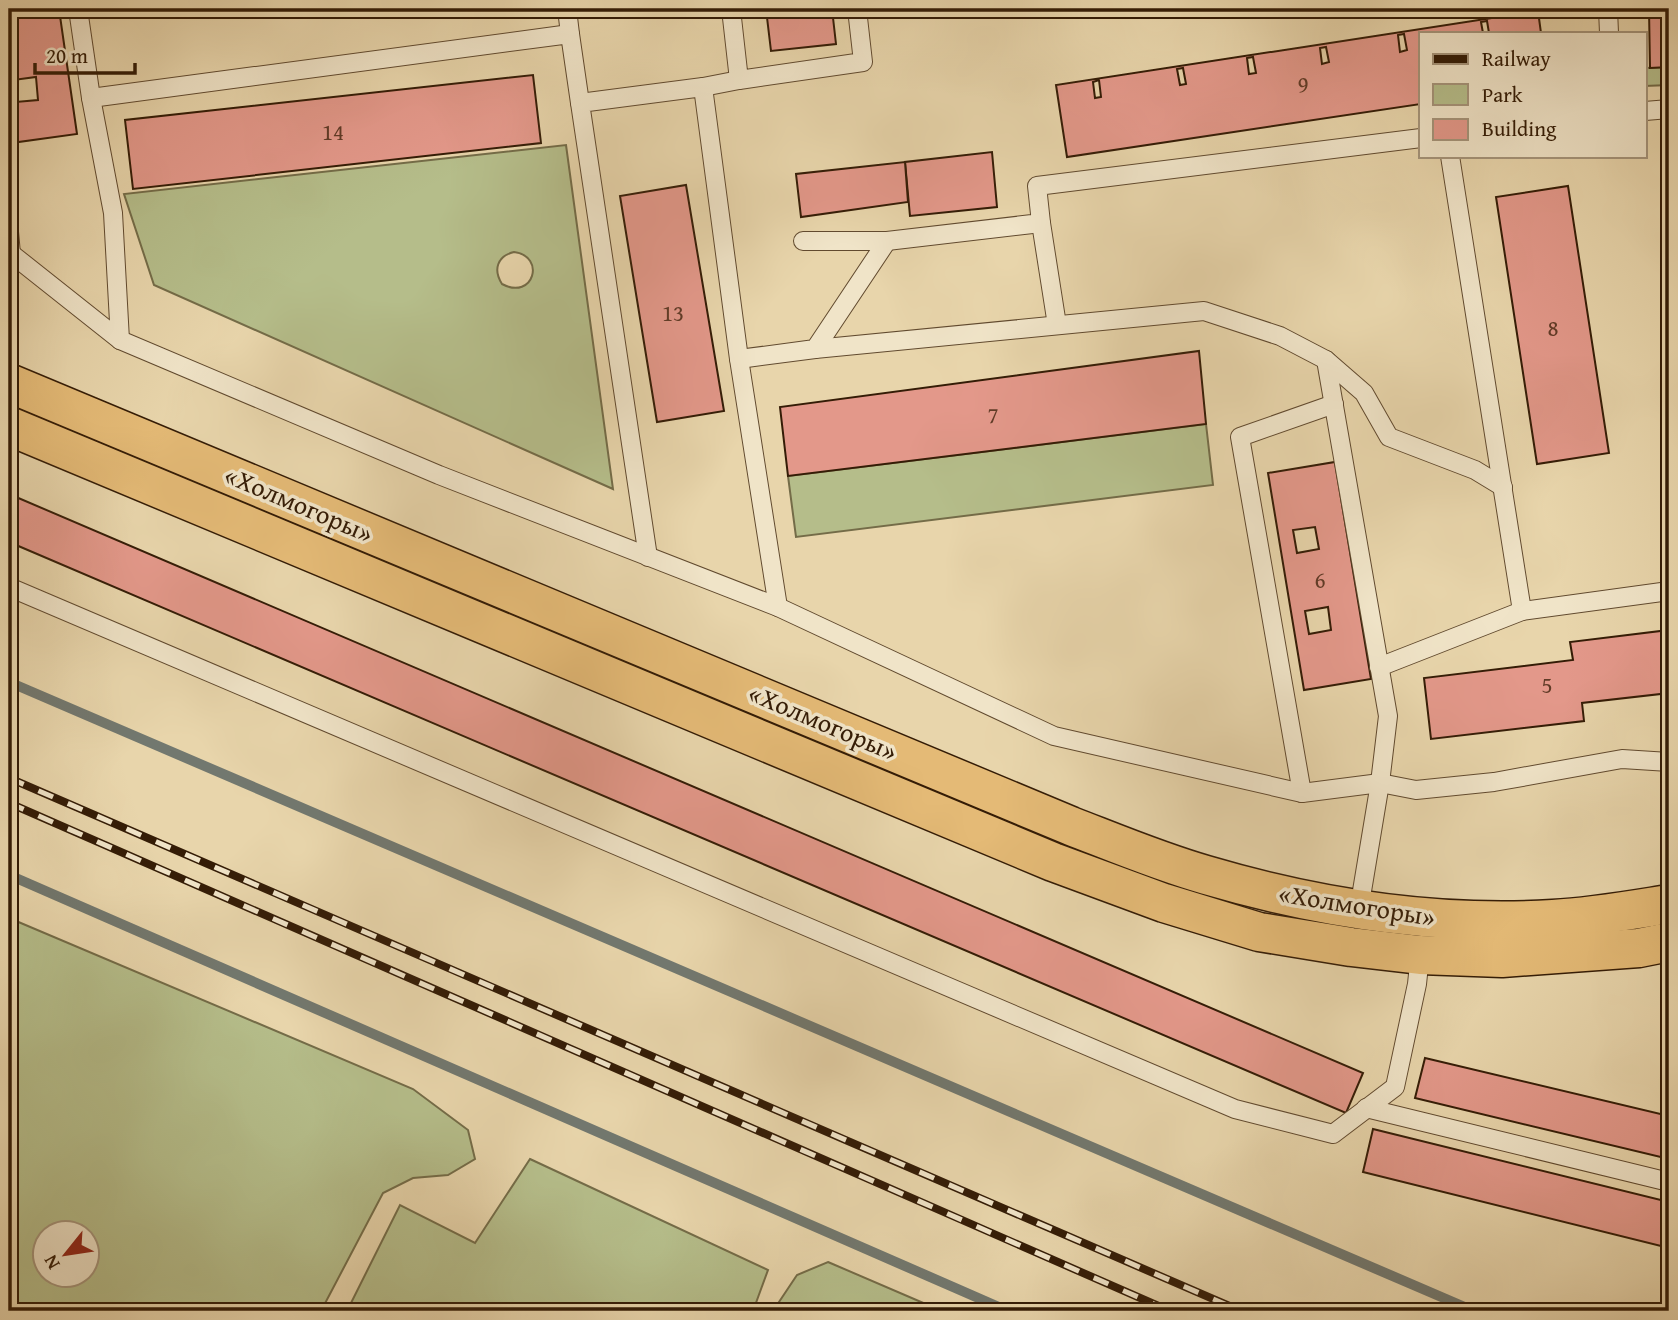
<svg xmlns="http://www.w3.org/2000/svg" width="1678" height="1320" viewBox="0 0 1678 1320" font-family="'Gentium Book Plus',serif">
  <rect width="100%" height="100%" fill="#e8d5ab"/>
  <filter id="stains"><feTurbulence type="fractalNoise" baseFrequency=".00286" numOctaves="4"/><feColorMatrix values="0 0 0 0 .2 0 0 0 0 .09 0 0 0 0 .02 0 0 0 .5 -.17"/></filter>
  <radialGradient id="worn" r=".72"><stop offset=".6" stop-color="#630" stop-opacity="0"/><stop offset="1" stop-color="#630" stop-opacity=".3"/></radialGradient>
  <!-- green -->
  <g fill="#b5bd8a" stroke="#746c48" stroke-width="2" fill-rule="evenodd">
    <polygon points="1669,67 1669,85 1645,86 1645,68"/>
    <path d="M 566,145 L 613,489 L 154,285 L 124,194 ZM 514,252 C 546,256 534,301 502,284 C 493,270 497,256 514,252 Z"/>
    <polygon points="1206,424 1213,485 796,537 788,476"/>
    <path d="M 9,918 L 413,1089 L 468,1130 L 475,1159 L 448,1175 L 413,1178 L 383,1193 L 321,1311 L 9,1311 ZM 46,1232 L 88,1232 L 88,1274 L 46,1274 Z"/>
    <polygon points="530,1159 768,1270 753,1311 347,1311 400,1205 475,1243"/>
    <polygon points="828,1262 942,1311 773,1311 797,1275"/>
  </g>
  <g fill="none" stroke-linecap="round" stroke-linejoin="round">
    <!-- stream -->
    <g stroke="#72786f" stroke-width="10">
      <polyline points="9,682 1474,1311"/>
      <polyline points="9,875 1008,1311"/>
    </g>
  </g>
  <!-- building -->
  <g fill="#e3988a" stroke="#341c06" stroke-width="2" fill-rule="evenodd">
    <path d="M 9,9 L 59,9 L 77,134 L 11,143 L 9,126 ZM 36,77 L 38,100 L 16,102 L 13,80 Z"/>
    <polygon points="766,9 832,9 836,44 771,51"/>
    <polygon points="1649,9 1669,9 1669,67 1650,68"/>
    <path d="M 1538,11 L 1541,33 L 1489,33 L 1487,21 L 1481,22 L 1483,33 L 1421,33 L 1421,104 L 1067,157 L 1056,85 ZM 1404,34 L 1407,50 L 1400,52 L 1398,35 ZM 1326,47 L 1329,62 L 1322,64 L 1320,48 ZM 1253,57 L 1256,73 L 1249,74 L 1247,58 ZM 1183,68 L 1186,84 L 1180,85 L 1177,69 ZM 1099,80 L 1101,97 L 1095,98 L 1093,82 Z"/>
    <polygon points="533,75 541,143 133,189 125,120"/>
    <polygon points="992,152 997,207 910,216 905,162"/>
    <polygon points="905,162 908,202 801,217 796,174"/>
    <polygon points="686,185 724,411 657,422 620,196"/>
    <polygon points="1568,186 1609,453 1537,464 1496,197"/>
    <polygon points="1199,351 1206,424 788,476 780,407"/>
    <path d="M 1335,462 L 1371,679 L 1304,690 L 1268,473 ZM 1315,527 L 1319,549 L 1297,553 L 1293,530 ZM 1328,607 L 1331,630 L 1309,634 L 1305,611 Z"/>
    <polygon points="9,494 1363,1073 1346,1113 9,542"/>
    <polygon points="1669,630 1669,693 1582,703 1584,721 1431,739 1424,678 1573,660 1570,642"/>
    <polygon points="1425,1058 1669,1116 1669,1159 1415,1098"/>
    <polygon points="1373,1129 1669,1202 1669,1248 1363,1172"/>
  </g>
  <g fill="none" stroke-linecap="round" stroke-linejoin="round">
    <!-- service casing -->
    <g stroke="#614a2f" stroke-width="20">
      <g id="service">
        <polyline points="78,9 91,98"/>
        <polyline points="567,9 570,34"/>
        <polyline points="731,9 739,80 863,62 857,9"/>
        <polyline points="1608,9 1609,33"/>
        <polyline points="703,87 739,80"/>
        <polyline points="1645,111 1669,109"/>
        <polyline points="1450,156 1522,611 1669,591"/>
        <polyline points="1041,223 1057,325"/>
        <polyline points="9,232 11,254"/>
        <polyline points="803,241 887,241 1041,223 1037,186 1421,138"/>
        <polyline points="9,252 120,340 439,475 778,607 1054,736 1302,793 1380,783 1416,790 1494,782 1622,759 1669,762"/>
        <polyline points="120,340 113,213 91,98 570,34 580,103"/>
        <polyline points="815,349 1204,311 1280,336 1326,360 1364,393 1389,437 1475,470 1503,487"/>
        <polyline points="739,359 815,349 887,241"/>
        <polyline points="1326,360 1388,716 1380,783 1359,909"/>
        <polyline points="648,557 580,103 703,87 739,359 778,607"/>
        <polyline points="9,587 1235,1109 1333,1134 1395,1087 1417,984 1420,955"/>
        <polyline points="1379,667 1522,611"/>
        <polyline points="1302,793 1240,437 1334,404"/>
        <polyline points="1366,1108 1669,1182"/>
      </g>
    </g>
    <!-- trunk casing -->
    <g stroke="#341c06" stroke-width="41">
      <g id="trunk">
        <path d="M 9,383 L 1071,826 C 1115,843 1160,862 1206,875 C 1318,908 1436,926 1553,919 C 1592,917 1631,910 1669,904"/>
        <polyline points="9,426 1053,862 1164,903 1259,932 1351,947 1420,955 1502,958 1639,948 1669,942"/>
      </g>
    </g>
    <!-- service -->
    <use href="#service" stroke="#f0e4c8" stroke-width="18"/>
    <!-- trunk -->
    <use href="#trunk" stroke="#e4ba76" stroke-width="38"/>
    <!-- rail casing -->
    <g stroke="#341c06" stroke-width="8">
      <g id="rail">
        <polyline points="9,778 1241,1311"/>
        <polyline points="9,803 1170,1311"/>
      </g>
    </g>
    <!-- rail -->
    <use href="#rail" stroke="#f0e4c8" stroke-width="5" stroke-dasharray="16" stroke-linecap="butt"/>
  </g>
  <g text-anchor="middle" stroke-width="7" stroke-linejoin="round" paint-order="stroke">
    <!-- number labels -->
    <g font-size="23" fill="#603b27">
      <text x="1303" y="92">9</text>
      <text x="333" y="140">14</text>
      <text x="673" y="321">13</text>
      <text x="1553" y="336">8</text>
      <text x="993" y="423">7</text>
      <text x="1320" y="588">6</text>
      <text x="1547" y="693">5</text>
    </g>
    <!-- street labels -->
    <g font-size="26" fill="#341c06" stroke="#f0e4c8">
      <text transform="translate(299 504) rotate(23)" y="9">«Холмогоры»</text>
      <text transform="translate(823 722) rotate(23)" y="9">«Холмогоры»</text>
      <text transform="translate(1357 905) rotate(9)" y="9">«Холмогоры»</text>
    </g>
  </g>
  <!-- margin -->
  <rect width="1678" height="1320" fill="none" stroke="#e8d5ab" stroke-width="35"/>
  <rect x="10" y="10" width="1657" height="1299" fill="none" stroke="#341c06" stroke-width="3.5"/>
  <rect x="18" y="18" width="1643" height="1285" fill="none" stroke="#341c06" stroke-width="2"/>
  <!-- legend -->
  <rect x="1419" y="32" width="228" height="126" fill="#f0e4c8" stroke="#a5947a" stroke-width="2"/>
  <rect x="1433" y="54" width="35" height="10" fill="#341c06" stroke="#a5947a" stroke-width="2"/>
  <text x="1482" y="66" font-size="21" fill="#341c06">Railway</text>
  <rect x="1433" y="84" width="35" height="21" fill="#b5bd8a" stroke="#a5947a" stroke-width="2"/>
  <text x="1482" y="102" font-size="21" fill="#341c06">Park</text>
  <rect x="1433" y="119" width="35" height="21" fill="#e3988a" stroke="#a5947a" stroke-width="2"/>
  <text x="1482" y="136" font-size="21" fill="#341c06">Building</text>
  <!-- north arrow -->
  <g transform="translate(66 1254) rotate(240)"><circle r="33" fill="#f0e4c8" stroke="#a5947a" stroke-width="2"/>
  <path d="M0-5L12 26L0 18L-12 26Z" fill="#8f2418"/>
  <text y="-10" font-size="19" font-weight="bold" text-anchor="middle" fill="#341c06">N</text>
  </g>
  <!-- scale -->
  <path d="M35 63v10h100v-10" fill="none" stroke="#341c06" stroke-width="3.5"/>
  <text x="46" y="63" font-size="21" fill="#341c06" stroke="#f0e4c8" stroke-width="5" paint-order="stroke">20 m</text>
  <rect width="100%" height="100%" filter="url(#stains)"/>
  <rect width="100%" height="100%" fill="url(#worn)"/>
</svg>
